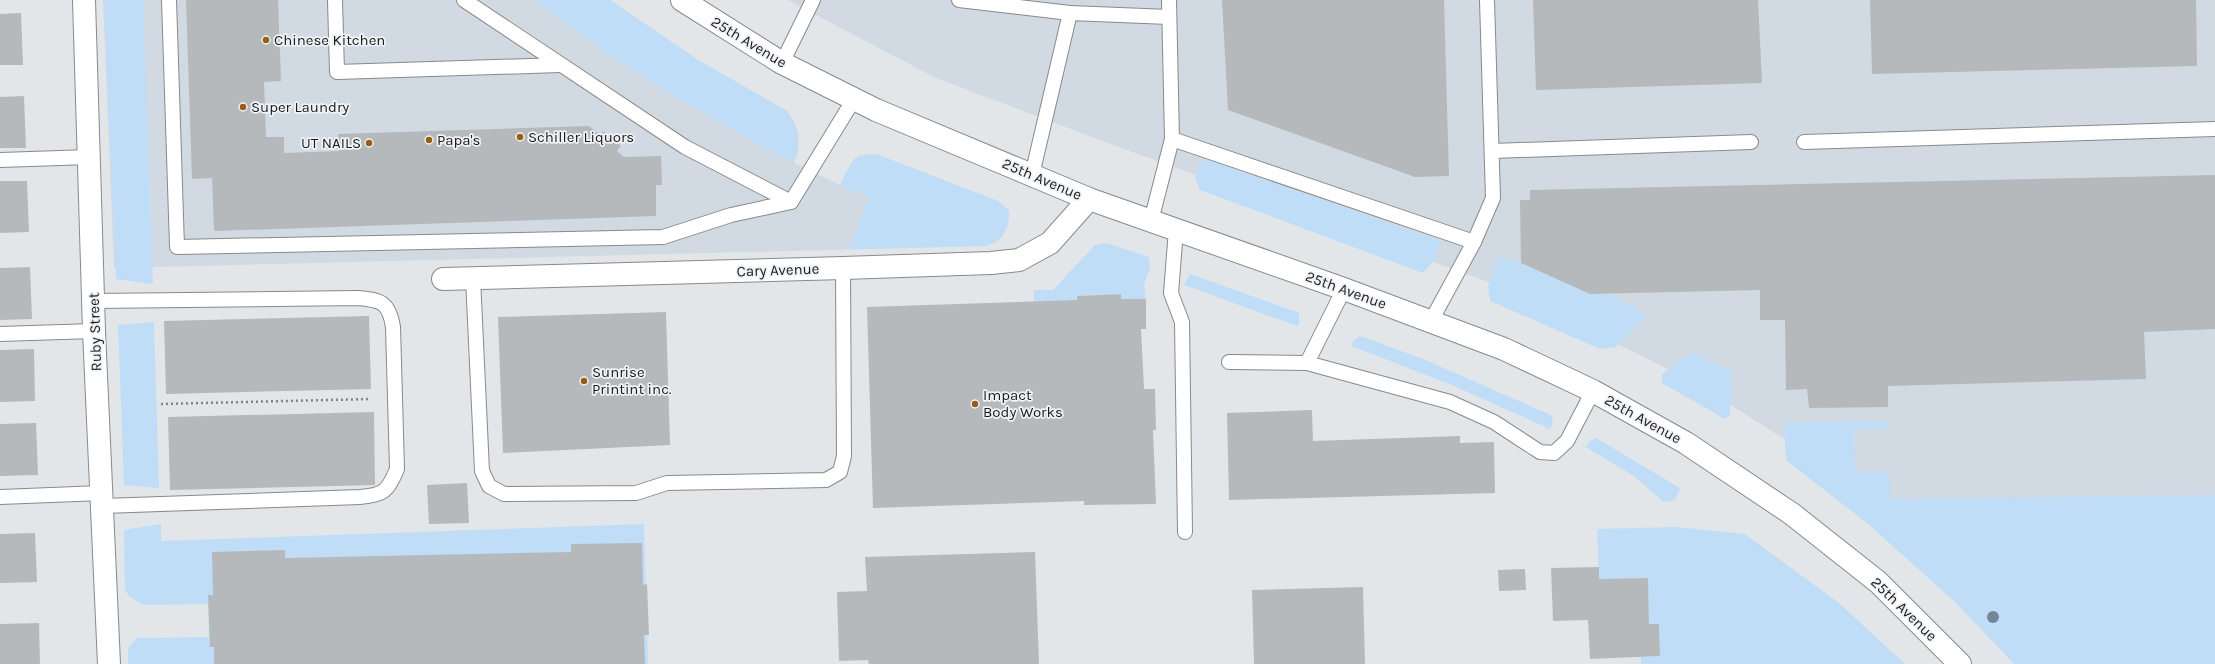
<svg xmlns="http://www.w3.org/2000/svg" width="2215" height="664" viewBox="0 0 2215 664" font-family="Karla,sans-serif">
  <rect width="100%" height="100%" fill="#e3e6e9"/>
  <!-- built -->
  <g fill="#d1dae2">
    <polygon points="103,0 610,0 698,60 787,111 795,123 799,135 798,152 794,163 840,185 854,159 860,155 876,154 998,201 1009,211 1004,235 996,242 986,246 114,268"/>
    <polygon points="787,0 2215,0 2215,664 1831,469 1701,386 1510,290 1116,146 936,78"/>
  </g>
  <!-- green -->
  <g fill="#bfddf7">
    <polygon points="104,0 143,0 153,284 116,279"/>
    <path d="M 536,0 L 610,0 L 698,60 L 787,111 C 799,129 801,143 793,163 C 704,114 615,65 536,0 Z"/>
    <path d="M 876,154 L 998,201 L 1009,211 C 1010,229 1002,239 986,246 L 848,249 L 870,198 L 840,185 C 850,165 851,154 876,154 Z"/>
    <polygon points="1203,158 1441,241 1435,259 1423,273 1200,190 1195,177"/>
    <polygon points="1107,243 1149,257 1150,269 1144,284 1146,299 1121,299 1121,294 1078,296 1077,300 1034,302 1034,290 1053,290 1095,245"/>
    <polygon points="1498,257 1521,263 1590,294 1611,295 1647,316 1615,347 1600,349 1490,301 1488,287"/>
    <polygon points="1190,274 1299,313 1299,323 1297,326 1184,285"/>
    <polygon points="154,322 159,488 124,485 118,325"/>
    <polygon points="1360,336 1423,359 1551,415 1553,421 1550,429 1454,386 1352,346 1353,341"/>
    <polygon points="1693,352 1732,373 1730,415 1725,419 1662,383 1662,374"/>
    <polygon points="1887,421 1888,428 1854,429 1855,473 1889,472 1890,499 2215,495 2215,664 2014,664 1955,602 1868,524 1786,460 1784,423"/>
    <polygon points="1596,438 1680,488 1675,500 1664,502 1634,476 1586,447 1590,441"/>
    <polygon points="161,524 161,541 644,524 648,664 128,664 128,648 137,638 209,637 208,604 143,605 129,596 125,590 124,530"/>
    <polygon points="1676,527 1745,534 1839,603 1905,664 1641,664 1641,657 1660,656 1659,624 1649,624 1648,578 1599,579 1597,529"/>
  </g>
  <!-- building -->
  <g fill="#b6b9bb">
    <polygon points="186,0 278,0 281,81 264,82 266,137 284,137 284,153 339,151 338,134 589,126 600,135 603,131 621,146 617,151 624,157 661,156 662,185 656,185 656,216 214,231 212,178 192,179"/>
    <polygon points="1222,0 1444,0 1449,176 1415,177 1228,110"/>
    <polygon points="1533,0 1758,0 1762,83 1536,90"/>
    <polygon points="1870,0 2196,0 2197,66 1872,74"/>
    <polygon points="21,13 23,65 0,65 0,14"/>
    <polygon points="24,96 26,148 0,148 0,97"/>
    <polygon points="2215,175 2215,329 2144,332 2146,379 1888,386 1888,407 1809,408 1807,389 1786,390 1785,320 1760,320 1760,290 1590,294 1521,263 1520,200 1530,200 1530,190"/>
    <polygon points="0,181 27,181 29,232 0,233"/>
    <polygon points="30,267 32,319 0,320 0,268"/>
    <polygon points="1121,294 1121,299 1146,299 1146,329 1141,329 1144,389 1155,389 1156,430 1153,430 1156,504 1084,505 1084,501 873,508 867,307 1077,300 1077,296"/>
    <polygon points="666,312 670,445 503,453 498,317"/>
    <polygon points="369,316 371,389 166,394 164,321"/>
    <polygon points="34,349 35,401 0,402 0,350"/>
    <polygon points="1312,410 1313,441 1460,436 1460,443 1494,442 1495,493 1229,500 1227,413"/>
    <polygon points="374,412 375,485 170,490 168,417"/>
    <polygon points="36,423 38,475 0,476 0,424"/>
    <polygon points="467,483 469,523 429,524 427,485"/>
    <polygon points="35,533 37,582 0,583 0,534"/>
    <polygon points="642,543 643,585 647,584 649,635 644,635 645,664 214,664 214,647 210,647 208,595 213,595 212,552 285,550 285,558 571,552 571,544"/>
    <polygon points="1035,552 1039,664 869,664 868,660 839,661 837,592 867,591 865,557"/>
    <polygon points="1599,567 1599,579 1648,578 1649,624 1659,624 1660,656 1590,659 1588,620 1553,621 1551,568"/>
    <polygon points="1525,569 1526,590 1499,591 1498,570"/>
    <polygon points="1363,587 1365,664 1254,664 1252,590"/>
    <polygon points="39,623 40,664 0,664 0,624"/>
  </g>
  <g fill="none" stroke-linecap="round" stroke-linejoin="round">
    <!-- service casing -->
    <g stroke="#878a8c" stroke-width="16">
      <g id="service">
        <polyline points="169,0 177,247 663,237 731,215 791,202"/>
        <polyline points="335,0 337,72 560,65"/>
        <polyline points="464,0 685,147 791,202 854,99"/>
        <polyline points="959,0 1070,13"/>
        <polyline points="782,63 813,0"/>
        <polyline points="1172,139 1474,242"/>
        <polyline points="1804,142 2215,129"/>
        <polyline points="1492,151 1751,142"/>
        <polyline points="0,160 90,157"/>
        <polyline points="1032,175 1070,13 1169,17"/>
        <polyline points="1151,221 1172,139 1169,0"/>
        <polyline points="1176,230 1171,293 1182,322 1185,532"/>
        <polyline points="473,278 482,471 489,486 504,494 636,493 667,483 826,480 840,472 844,456 843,268"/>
        <polyline points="1344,289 1307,363 1450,402 1494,422 1540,452 1554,453 1567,441 1593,391"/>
        <path d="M 93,301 L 358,298 C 381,300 389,302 393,327 L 397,469 C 388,491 384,495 360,497 L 103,506"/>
        <polyline points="1431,321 1474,242 1493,198 1487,0"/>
        <polyline points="0,334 94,331"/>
        <polyline points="1229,362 1307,363"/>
        <polyline points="0,497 102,493"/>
      </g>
    </g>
    <!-- minor casing -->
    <g stroke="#878a8c" stroke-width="24">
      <g id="minor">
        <polyline points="84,0 94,331 109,664"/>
        <polyline points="443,279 843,268 991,263 1019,260 1050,243 1089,199"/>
      </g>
    </g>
    <!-- tertiary casing -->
    <g stroke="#878a8c" stroke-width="24">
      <polyline id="tertiary" points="682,0 782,63 876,110 1089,199 1344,289 1504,349 1593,391 1686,443 1792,514 1878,582 1960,664"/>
    </g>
    <!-- path -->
    <polyline stroke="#808284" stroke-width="2.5" stroke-dasharray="2 3" stroke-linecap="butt" points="161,404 369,399"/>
    <!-- service -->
    <use href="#service" stroke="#fff" stroke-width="14"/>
    <!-- minor -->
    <use href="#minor" stroke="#fff" stroke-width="22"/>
    <!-- tertiary -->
    <use href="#tertiary" stroke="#fff" stroke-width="22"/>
  </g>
  <!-- trees -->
  <circle fill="#728797" cx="1993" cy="617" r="6"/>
  <!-- markers -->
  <g fill="#975e1a" stroke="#f0f3f6" stroke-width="1.5">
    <circle cx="266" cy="40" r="4"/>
    <circle cx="243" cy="107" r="4"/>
    <circle cx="520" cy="137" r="4"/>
    <circle cx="429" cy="140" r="4"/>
    <circle cx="369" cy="143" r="4"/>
    <circle cx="584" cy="381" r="4"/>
    <circle cx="975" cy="404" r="4"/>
  </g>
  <g text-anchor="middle" stroke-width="3.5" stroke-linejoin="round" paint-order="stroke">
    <!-- poi labels -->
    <g font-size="15" fill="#1a1b1c" stroke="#f0f3f6" text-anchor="start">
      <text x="274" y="45">Chinese Kitchen</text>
      <text x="251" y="112">Super Laundry</text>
      <text x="528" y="142">Schiller Liquors</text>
      <text x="437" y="145">Papa's</text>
      <text x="361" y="148" text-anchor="end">UT NAILS</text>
      <text x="592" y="377">Sunrise<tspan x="592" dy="17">Printint inc.</tspan></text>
      <text x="983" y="400">Impact<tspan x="983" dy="17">Body Works</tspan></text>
    </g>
    <!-- street labels -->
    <g font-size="15" fill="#1a1b1c" stroke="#f0f3f6">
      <text transform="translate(749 42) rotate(31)" y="5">25th Avenue</text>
      <text transform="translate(1042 179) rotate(23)" y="5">25th Avenue</text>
      <text transform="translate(778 270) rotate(-2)" y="5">Cary Avenue</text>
      <text transform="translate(1346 290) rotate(20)" y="5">25th Avenue</text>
      <text transform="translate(95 332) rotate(-92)" y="5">Ruby Street</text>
      <text transform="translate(1643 419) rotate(29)" y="5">25th Avenue</text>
      <text transform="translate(1904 609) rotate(44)" y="5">25th Avenue</text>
    </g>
  </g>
</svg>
